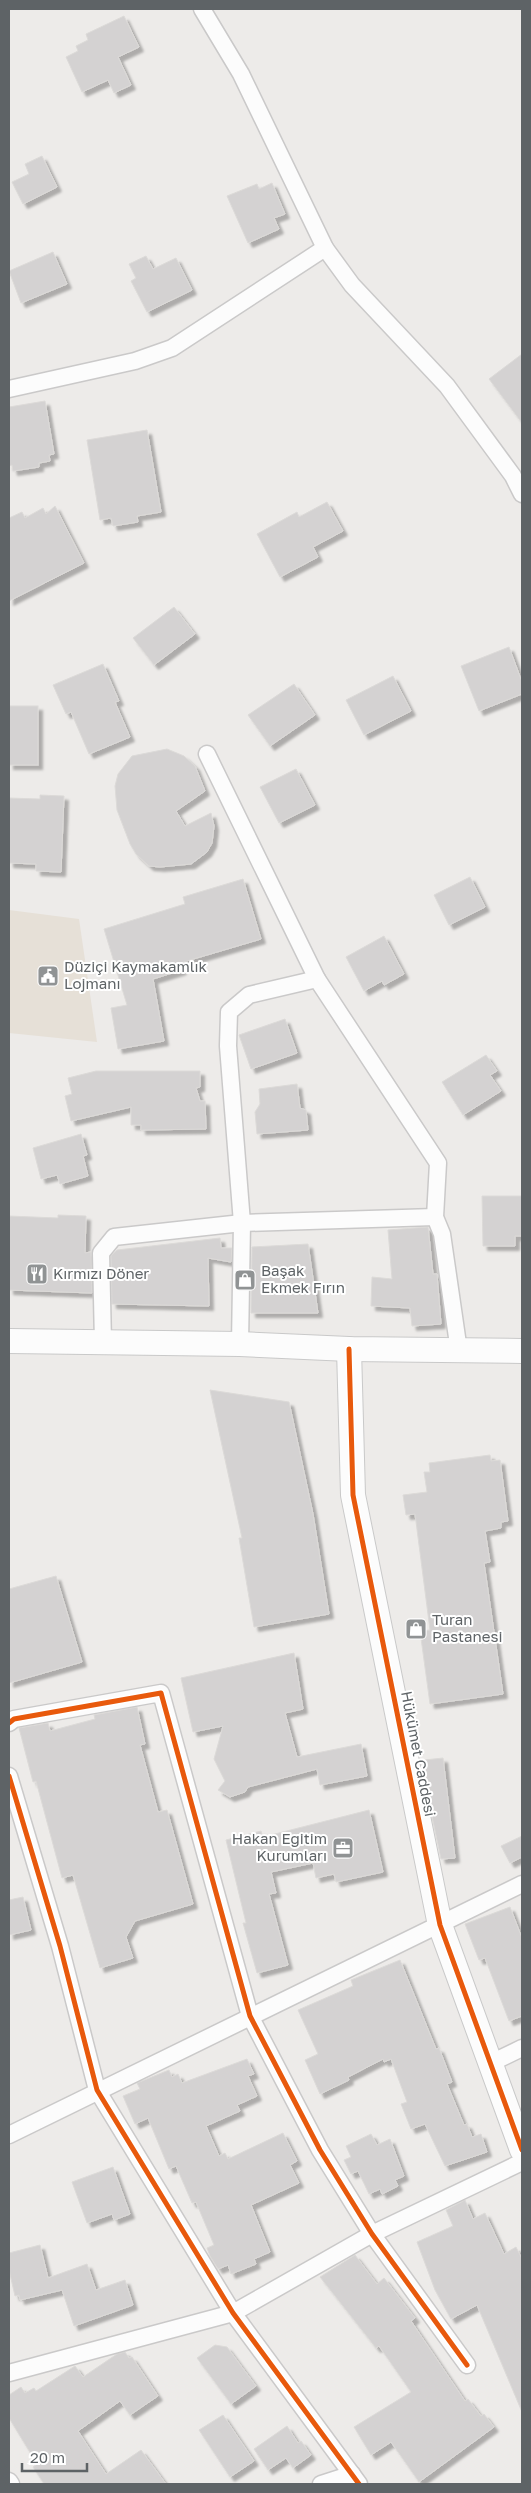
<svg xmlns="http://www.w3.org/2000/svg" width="531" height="2493" viewBox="0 0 531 2493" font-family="'Golos Text',sans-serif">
  <defs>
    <filter id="shadow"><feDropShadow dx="4.5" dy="4.5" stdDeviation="1" flood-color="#0004"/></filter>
  </defs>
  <rect width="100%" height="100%" fill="#edebe9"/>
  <!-- commercial -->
  <polygon fill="#e6e0d7" points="9,910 79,919 97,1042 9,1033"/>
  <!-- building -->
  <g fill="#d4d2d2" stroke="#dcdad8" filter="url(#shadow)">
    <polygon points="124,16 139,47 118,57 131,85 114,93 108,80 82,92 66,57 78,51 76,46 88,40 86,34"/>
    <polygon points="42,156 57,187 23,204 12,182 29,174 25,164"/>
    <polygon points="272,183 285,214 274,218 279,229 248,243 227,196 257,184 259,189"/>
    <polygon points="53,252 67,284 21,303 9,271"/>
    <polygon points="146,256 153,269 176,258 192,290 147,312 131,281 136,278 129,264"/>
    <polygon points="522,354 522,423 489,379"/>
    <polygon points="45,401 54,454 49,455 50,461 39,463 39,467 13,471 12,465 9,466 9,407"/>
    <polygon points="147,430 161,512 137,516 138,522 113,526 111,518 100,520 87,440"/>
    <polygon points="327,502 343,531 313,547 318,557 280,577 257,534 297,512 299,517"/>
    <polygon points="55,506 84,563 9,601 9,518 22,512 25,518 43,508 46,514"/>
    <polygon points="174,607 195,634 154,665 133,638"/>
    <polygon points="509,647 522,682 522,694 479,711 461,666"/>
    <polygon points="103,664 119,701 115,702 130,737 89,754 71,712 66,714 53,685"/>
    <polygon points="393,676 411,711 364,735 346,700"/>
    <polygon points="294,684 315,715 270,746 248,715"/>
    <rect x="9" y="706" width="29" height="59"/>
    <polygon points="167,749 184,756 195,766 205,791 176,811 185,826 211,813 214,826 212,843 207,852 191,864 160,867 149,866 136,854 130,844 117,810 115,786 118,774 132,756"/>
    <polygon points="296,769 315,805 279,823 260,787"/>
    <polygon points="40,795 64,796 61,872 36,871 36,864 9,863 9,798 40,799"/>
    <polygon points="470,877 485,907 449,925 434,895"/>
    <polygon points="243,879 261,939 180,963 182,970 153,979 164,1041 118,1049 111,1008 127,1005 104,929 185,904 183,897"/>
    <polygon points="384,936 404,974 384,985 382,981 364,991 346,957"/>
    <polygon points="285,1019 297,1053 251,1069 239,1035"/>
    <polygon points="486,1055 497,1071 490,1075 501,1091 463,1115 442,1082"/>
    <polygon points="96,1071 200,1071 200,1087 196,1088 200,1101 205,1101 206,1129 141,1130 141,1125 131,1125 131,1107 71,1121 65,1096 72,1094 68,1078"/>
    <polygon points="297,1084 300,1108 306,1110 308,1130 257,1134 255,1112 260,1104 259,1089"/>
    <polygon points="81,1134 87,1155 83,1156 88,1176 60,1184 57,1175 41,1179 33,1148"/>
    <polygon points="482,1196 522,1196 522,1236 515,1236 515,1246 483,1246"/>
    <polygon points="58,1215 86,1216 85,1253 91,1252 92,1293 9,1290 9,1216 58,1218"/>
    <polygon points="428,1227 433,1274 437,1274 441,1324 412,1326 410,1308 371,1306 372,1277 392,1279 388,1230"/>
    <polygon points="220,1238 221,1248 232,1248 231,1262 208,1258 209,1306 112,1304 111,1256 117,1250"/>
    <polygon points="308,1244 318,1313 251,1313 252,1247"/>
    <polygon points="210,1390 289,1402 313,1514 329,1614 254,1627 239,1538 242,1538"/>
    <polygon points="490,1455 491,1461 500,1460 508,1521 501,1522 501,1528 485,1531 490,1562 484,1563 503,1694 430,1704 420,1631 430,1630 415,1514 406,1515 403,1495 427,1492 424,1472 430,1472 429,1463"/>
    <polygon points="56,1576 82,1662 9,1683 9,1589"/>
    <polygon points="294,1653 303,1709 285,1713 297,1757 361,1744 367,1776 320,1785 317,1769 248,1787 245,1792 230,1797 218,1790 225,1781 214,1759 223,1726 193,1732 181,1678"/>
    <polygon points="137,1707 145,1744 140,1745 158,1812 167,1810 193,1904 135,1921 126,1937 133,1958 100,1968 73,1875 62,1878 36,1781 33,1782 19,1728 48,1723 50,1731 95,1719 94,1715"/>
    <polygon points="443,1758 455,1858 441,1859 430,1807 424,1760"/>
    <polygon points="369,1810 383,1872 336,1882 334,1874 316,1878 313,1863 271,1872 276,1893 269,1894 288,1965 257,1973 243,1923 246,1923 226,1840 261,1831 263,1837"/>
    <polygon points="522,1836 522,1857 510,1863 501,1846"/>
    <polygon points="23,1897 31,1930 9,1935 9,1900"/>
    <polygon points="510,1907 522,1938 522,2016 509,2021 485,1958 479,1960 465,1924"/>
    <polygon points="400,1960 436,2049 439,2048 452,2082 447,2084 464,2125 467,2124 472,2137 481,2134 487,2152 445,2166 425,2124 411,2129 401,2104 407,2102 391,2059 384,2062 383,2059 348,2077 349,2080 320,2094 305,2060 318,2054 298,2010 353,1986 351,1980"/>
    <polygon points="247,2059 254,2074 248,2076 257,2096 237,2105 240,2111 206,2126 219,2156 225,2153 228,2159 283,2133 297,2161 290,2165 299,2183 251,2205 270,2252 254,2259 256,2264 231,2274 228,2265 218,2269 210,2256 207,2248 214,2245 196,2202 192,2203 176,2166 169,2169 148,2118 135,2124 123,2096 140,2089 137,2083 169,2070 172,2077 178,2074 182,2083"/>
    <polygon points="371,2134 377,2145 390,2139 404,2176 395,2180 398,2186 382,2194 380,2189 369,2194 358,2171 351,2174 344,2160 351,2157 346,2146"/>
    <polygon points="113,2167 130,2214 114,2220 112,2214 87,2223 72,2182"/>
    <polygon points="465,2200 473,2219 485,2213 504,2254 516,2247 522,2259 522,2412 477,2305 451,2319 435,2290 417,2242 453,2226 446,2210"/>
    <polygon points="40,2245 48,2278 87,2264 96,2290 125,2280 133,2305 74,2326 62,2290 20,2300 19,2295 15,2296 9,2270 9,2253"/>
    <polygon points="355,2255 377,2284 384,2278 415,2318 411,2321 465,2401 468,2399 481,2416 484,2414 494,2427 419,2482 391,2442 371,2455 354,2427 411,2392 379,2346 376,2348 320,2277"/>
    <polygon points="215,2345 227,2347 256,2386 231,2404 197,2358"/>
    <polygon points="125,2352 129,2358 132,2357 158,2396 130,2415 120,2401 78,2431 106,2474 141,2450 166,2484 44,2484 33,2467 37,2464 9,2418 9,2395 21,2387 25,2393 34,2388 36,2391 75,2366 83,2377 117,2354"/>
    <polygon points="223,2415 254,2461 230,2477 199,2430"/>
    <polygon points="287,2426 298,2443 301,2441 311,2455 293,2468 286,2458 268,2470 254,2449"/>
  </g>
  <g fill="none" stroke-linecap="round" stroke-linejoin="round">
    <!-- street casing -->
    <g stroke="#cac9c9" stroke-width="19">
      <g id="street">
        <polyline points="202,9 241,74 325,248 352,285 447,386 513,476 522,494"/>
        <polyline points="9,389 135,361 172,348 325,248"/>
        <polyline points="207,754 317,979 438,1163 435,1217 442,1234 459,1351"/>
        <polyline points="103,1343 101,1253 114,1237 242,1223 435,1217"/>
        <polyline points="240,1344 242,1223 228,1046 229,1012 249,995 317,979"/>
        <polyline points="9,1723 14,1719 161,1693 250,2016 320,2150 372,2234 467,2365"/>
        <polyline points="9,1776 60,1946 97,2090 233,2313 359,2484"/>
        <polyline points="491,2063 522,2048"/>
        <polyline points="9,2135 522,1884"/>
        <polyline points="9,2373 233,2313 372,2234 522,2162"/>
        <polyline points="9,2481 11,2484"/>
        <polyline points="321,2484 352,2474"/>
      </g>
    </g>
    <!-- secondary casing -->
    <g stroke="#c9c9c9" stroke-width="26">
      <g id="secondary">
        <polyline points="9,1341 240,1344 349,1349 522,1351"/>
        <polyline points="349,1349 353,1495 440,1925 522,2150"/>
      </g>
    </g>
    <!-- street -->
    <use href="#street" stroke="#fcfcfc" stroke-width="16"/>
    <!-- secondary -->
    <use href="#secondary" stroke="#fcfcfc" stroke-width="24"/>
    <!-- cycleway casing -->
    <g stroke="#fff" stroke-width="8">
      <g id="cycleway">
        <polyline points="349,1349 353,1495 440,1925 522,2150"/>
        <polyline points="9,1723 14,1719 161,1693 250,2016 320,2150 372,2234 467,2365"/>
        <polyline points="9,1776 60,1946 97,2090 233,2313 359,2484"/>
      </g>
    </g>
    <!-- cycleway -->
    <use href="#cycleway" stroke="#e8590c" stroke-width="5"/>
  </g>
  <!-- icons -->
  <defs>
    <g id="civic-square" transform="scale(1.125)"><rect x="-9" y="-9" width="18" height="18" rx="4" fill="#909394" stroke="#fff"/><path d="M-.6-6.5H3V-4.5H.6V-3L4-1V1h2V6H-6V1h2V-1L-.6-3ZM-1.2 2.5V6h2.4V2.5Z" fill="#fff"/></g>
    <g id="restaurant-square" transform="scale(1.125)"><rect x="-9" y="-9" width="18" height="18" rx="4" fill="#909394" stroke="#fff"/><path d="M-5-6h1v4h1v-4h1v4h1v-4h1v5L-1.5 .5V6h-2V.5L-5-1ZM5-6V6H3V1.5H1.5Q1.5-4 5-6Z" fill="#fff"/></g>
    <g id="shop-square" transform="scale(1.125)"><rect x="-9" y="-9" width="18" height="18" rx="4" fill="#909394" stroke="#fff"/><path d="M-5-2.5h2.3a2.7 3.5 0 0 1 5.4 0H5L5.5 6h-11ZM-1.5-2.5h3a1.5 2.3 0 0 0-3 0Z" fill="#fff"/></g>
    <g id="office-square" transform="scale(1.125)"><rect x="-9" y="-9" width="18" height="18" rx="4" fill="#909394" stroke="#fff"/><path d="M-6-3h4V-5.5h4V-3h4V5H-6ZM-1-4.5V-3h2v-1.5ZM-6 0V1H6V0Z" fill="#fff"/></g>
  </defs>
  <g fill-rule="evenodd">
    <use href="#civic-square" x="48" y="976"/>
    <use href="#restaurant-square" x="37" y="1274"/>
    <use href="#shop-square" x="245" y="1280"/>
    <use href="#shop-square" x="416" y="1629"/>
    <use href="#office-square" x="343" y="1848"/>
  </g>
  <g text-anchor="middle" stroke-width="4" stroke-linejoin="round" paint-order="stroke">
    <!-- poi labels -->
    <g font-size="15" fill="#5e6366" stroke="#fff" text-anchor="start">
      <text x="64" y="972">Düziçi Kaymakamlık<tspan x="64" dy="17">Lojmanı</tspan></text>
      <text x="261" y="1276">Başak<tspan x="261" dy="17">Ekmek Fırın</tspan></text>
      <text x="53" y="1279">Kırmızı Döner</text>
      <text x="432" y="1625">Turan<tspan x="432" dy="17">Pastanesi</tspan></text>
      <text x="327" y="1844" text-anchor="end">Hakan Eğitim<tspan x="327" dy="17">Kurumları</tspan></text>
    </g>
    <!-- street labels -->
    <g font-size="15" fill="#5e6366" stroke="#fff">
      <text transform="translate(418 1754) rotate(79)" y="5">Hükümet Caddesi</text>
    </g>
  </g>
  <!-- border -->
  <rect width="531" height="2493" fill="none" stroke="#5e6366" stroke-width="20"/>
  <!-- scale -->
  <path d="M22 2463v8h65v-8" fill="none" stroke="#5e6366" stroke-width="2.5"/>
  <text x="30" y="2463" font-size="15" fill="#5e6366" stroke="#ffffff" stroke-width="4" paint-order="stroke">20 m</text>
</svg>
